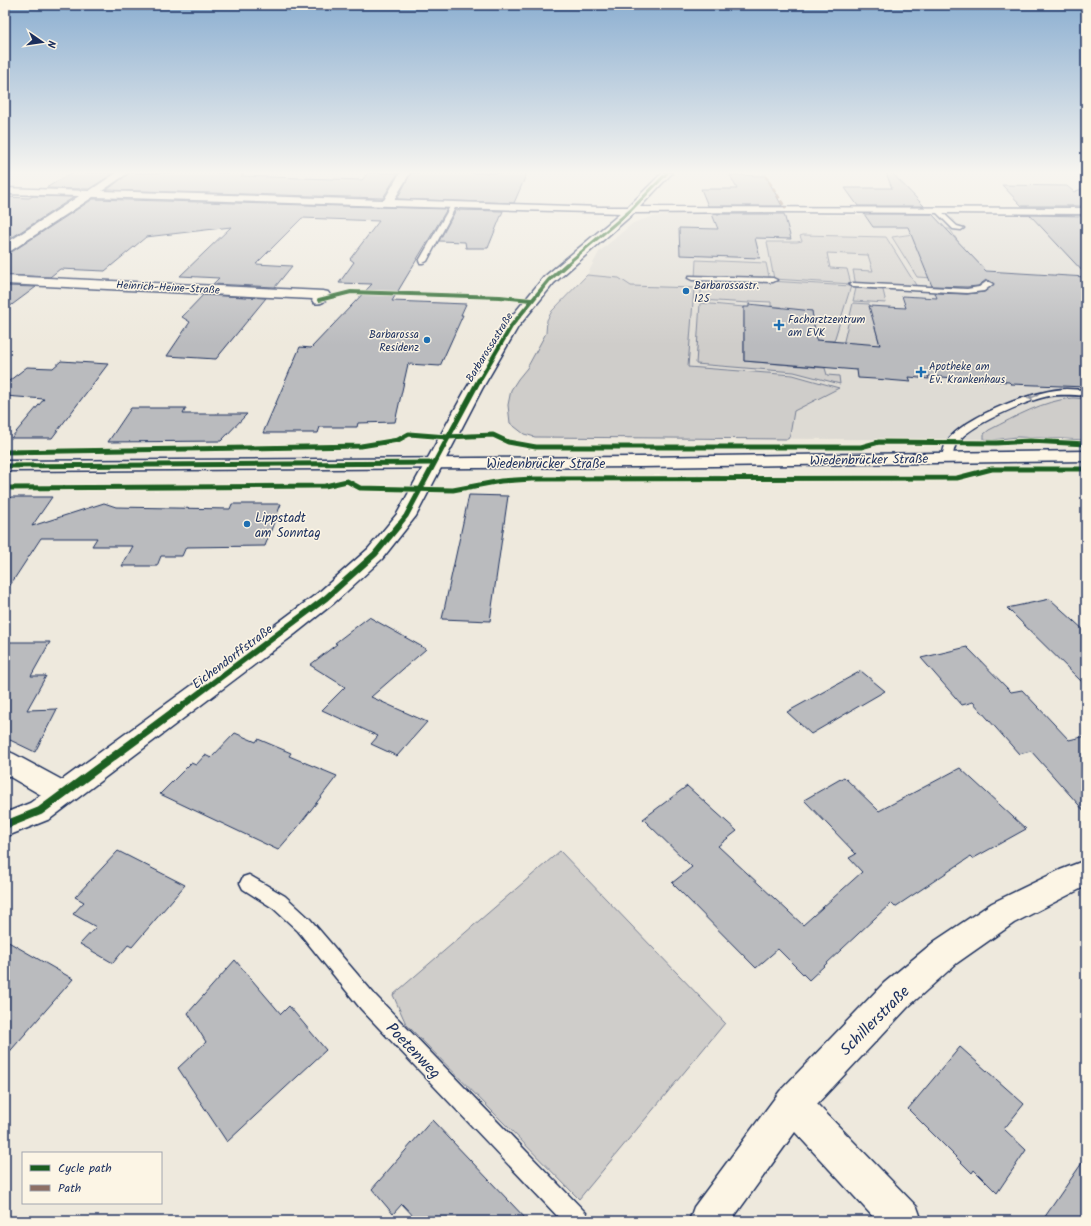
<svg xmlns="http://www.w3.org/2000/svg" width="1091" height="1226" viewBox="0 0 1091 1226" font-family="Kalam,sans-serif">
  <rect width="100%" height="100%" fill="#eee9dd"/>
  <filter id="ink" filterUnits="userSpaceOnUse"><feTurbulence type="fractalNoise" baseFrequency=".025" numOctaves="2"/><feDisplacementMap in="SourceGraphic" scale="8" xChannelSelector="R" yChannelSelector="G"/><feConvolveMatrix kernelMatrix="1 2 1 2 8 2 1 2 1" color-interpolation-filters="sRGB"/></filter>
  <g filter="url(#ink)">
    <!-- built -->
    <polygon fill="#dedbd4" points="675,214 1086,216 1086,440 1017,437 992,440 535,437 524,434 515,428 510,423 508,405 511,390 518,379 527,368 546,333 547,320 552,311 587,275 599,252 633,223 651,217"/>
    <!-- green -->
    <g fill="#cfcdca" stroke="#757e94">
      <polygon points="925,229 950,229 983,281 917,277 892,237 913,234"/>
      <polygon points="803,235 886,237 919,290 856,286 853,270 873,271 868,255 827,253 830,268 847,269 851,284 774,279 767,242 797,242 802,241 800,236"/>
      <polygon points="696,260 766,263 770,281 851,286 834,341 816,340 812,311 783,309 782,307 771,306 771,302 749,301 749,303 700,300 702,283 695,278"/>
      <polygon points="587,275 619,278 631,286 694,288 688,367 793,375 839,388 794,411 790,435 788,439 535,437 524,434 510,423 508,405 511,390 518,379 527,368 546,333 547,320 552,311"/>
      <polygon points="856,288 883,290 886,303 853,301"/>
      <polygon points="700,303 744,307 744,361 825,368 827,375 839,376 840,384 794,372 696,364"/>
      <polygon points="853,303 869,304 882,353 843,345"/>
      <path d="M 1073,398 L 1086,399 L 1086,440 L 1017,437 L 992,440 L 984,439 L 984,434 L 989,430 C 1017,416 1042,401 1073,398 Z"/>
      <polygon points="560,851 725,1023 579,1199 406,1024 393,995"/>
    </g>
    <!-- building -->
    <g fill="#babbbe" stroke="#1b2f5e">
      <polygon points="71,173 114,173 89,189 46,188"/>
      <polygon points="129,173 245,173 241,176 362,180 368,173 398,173 383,198 107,190"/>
      <polygon points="411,173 527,173 514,203 397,199"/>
      <polygon points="886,173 892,173 924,206 858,206 845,188 892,188"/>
      <polygon points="730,175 766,176 782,206 708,206 701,189 737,189"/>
      <polygon points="1002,185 1067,186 1074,192 1086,187 1086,206 1022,206"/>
      <polygon points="33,196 74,197 5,242 5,197 29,198"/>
      <polygon points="93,199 447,209 392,301 466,304 461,315 463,315 440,366 408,364 395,422 358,423 357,427 320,427 318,433 263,433 300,347 311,348 372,284 339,283 354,262 350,259 379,221 302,218 256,264 292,266 275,287 213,284 219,278 180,276 231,227 146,237 105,271 60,269 50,277 5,275 5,254 10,253"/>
      <polygon points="456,210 503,211 488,248 466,248 465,242 439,241"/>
      <polygon points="712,214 784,214 791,239 755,238 760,258 680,255 679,228 718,229"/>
      <polygon points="864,214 932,214 986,271 1086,277 1086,387 1011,384 1009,382 928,376 929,379 909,377 911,382 875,379 858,378 857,370 744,361 744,307 749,307 749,304 812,311 816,340 880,345 869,306 906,308 902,296 937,298 935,293 967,294 984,292 994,284 990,281 986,280 978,286 967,287 932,286 908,227 873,227"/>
      <polygon points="1030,215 1086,216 1086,275"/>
      <polygon points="5,286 36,287 5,310"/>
      <polygon points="203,295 266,298 216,359 167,356 190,322 182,317"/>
      <polygon points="61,361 108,364 52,438 11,438 44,399 5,396 5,384 27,367 53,368"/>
      <polygon points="131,408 186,408 183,414 247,414 221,441 108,442"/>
      <polygon points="469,495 508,496 490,621 442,619"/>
      <polygon points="11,497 52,497 32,526 104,503 116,507 230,509 232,504 281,504 265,546 186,547 182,556 161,556 157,566 122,566 133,546 92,546 97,538 41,538 5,593 5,505"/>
      <polygon points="1050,599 1086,632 1086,686 1007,608"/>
      <polygon points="369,617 426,649 371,697 427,722 397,756 371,744 378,736 322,710 345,687 310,665 337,644 335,643"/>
      <polygon points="5,642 50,642 31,676 46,676 27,710 57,709 35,752 10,740 5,749"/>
      <polygon points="967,647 1011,692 1022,690 1069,740 1086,736 1086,813 1031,751 1019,754 973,702 962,705 921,658"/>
      <polygon points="861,671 885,691 811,734 787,712"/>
      <polygon points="235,733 256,742 258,739 291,753 289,756 337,776 297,828 278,850 160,794 191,763 196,765 205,755 211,758"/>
      <polygon points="960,768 1026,829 972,859 970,857 895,907 891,903 809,980 778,949 756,968 672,883 692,867 643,819 687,786 737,831 718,846 803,925 862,872 849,858 856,854 804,800 844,777 879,811"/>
      <polygon points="118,851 185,885 132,947 128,945 113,963 80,944 96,927 73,914 84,902 75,897"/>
      <polygon points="5,940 73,979 5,1057"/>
      <polygon points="235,960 281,1014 289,1006 326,1050 227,1142 178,1068 206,1042 188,1013"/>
      <polygon points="960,1047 1024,1104 1004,1129 1026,1150 997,1193 974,1170 972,1173 908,1109"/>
      <polygon points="432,1120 528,1221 418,1221 402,1204 393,1214 372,1189"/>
      <polygon points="1086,1157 1086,1221 1042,1221"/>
    </g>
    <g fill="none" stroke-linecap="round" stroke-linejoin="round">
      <!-- lane casing -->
      <g stroke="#1b2f5e" stroke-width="3">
        <g id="lane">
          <polygon points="451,205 456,206 427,261 423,263 420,263 419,261"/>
          <polygon points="936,210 940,210 957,226 964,228 961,230 953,229 936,212"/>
          <polygon points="689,276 773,278 777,280 773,282 692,280 688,278"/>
          <polygon points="986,282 989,282 993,284 984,291 967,293 853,287 849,285 853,283 967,289 979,287"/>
          <path d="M 1066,389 L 1086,390 L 1086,396 C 1074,395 1061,394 1049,396 C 1028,400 969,425 957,443 C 953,448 954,455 951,460 L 947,461 L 942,458 C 943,452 944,446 947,441 C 967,415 1035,390 1066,389 Z"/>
          <polygon points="249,875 285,896 310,919 375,995 586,1213 589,1221 562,1221 361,1009 298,931 273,908 243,889 240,883 243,877"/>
        </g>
      </g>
      <!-- street casing -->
      <g stroke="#1b2f5e" stroke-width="3">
        <g id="street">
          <polygon points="116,173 128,173 102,191 384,200 400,173 410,173 394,200 601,207 628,207 662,173 672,173 640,207 1086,208 1086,214 786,212 634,213 554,283 518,327 482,389 416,516 382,559 334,603 295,634 50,819 5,837 5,813 30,803 41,795 5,774 5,750 14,754 62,780 279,622 318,593 368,549 397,514 466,389 507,322 544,277 621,213 93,197 9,252 5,253 5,244 79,196 5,194 5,188 89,191"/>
          <path d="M 5,276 L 323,291 L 328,292 L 330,295 C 325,301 322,305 314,303 L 312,300 L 313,299 L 5,284 Z"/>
          <polygon points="1086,860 1086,886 1014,923 957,963 908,1007 817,1104 917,1207 922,1221 877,1221 795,1132 731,1221 689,1221 694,1207 780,1091 884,983 935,941 992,903 1060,870"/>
        </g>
      </g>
      <!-- secondary casing -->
      <g stroke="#1b2f5e" stroke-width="3">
        <polygon id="secondary" points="1086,451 1086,461 641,467 5,471 5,461 641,457"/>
      </g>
      <!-- lane -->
      <use href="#lane" fill="#fcf5e5" fill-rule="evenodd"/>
      <!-- street -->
      <use href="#street" fill="#fcf5e5" fill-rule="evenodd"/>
      <!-- secondary -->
      <use href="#secondary" fill="#fcf5e5" fill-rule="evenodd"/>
      <!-- quiet -->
      <polyline stroke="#8d6e63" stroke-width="2.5" stroke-dasharray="5 2.5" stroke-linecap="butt" points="765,175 786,209"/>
      <!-- cycleway-far4 casing -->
      <g stroke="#fcf5e5" stroke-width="4.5">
        <polyline id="cycleway-far4" points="566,265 631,210 667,173"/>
      </g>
      <!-- cycleway-far3 casing -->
      <g stroke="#fcf5e5" stroke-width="5.5">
        <g id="cycleway-far3">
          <polyline points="319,300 351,292 500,297 531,300"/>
          <polyline points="479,381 512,325 549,280 567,264"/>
        </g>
      </g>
      <!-- cycleway-far2 casing -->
      <g stroke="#fcf5e5" stroke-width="7">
        <g id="cycleway-far2">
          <polyline points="5,452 361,446 398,440 409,434 447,437 493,435 508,442 536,447 861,447 879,442 996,443 1030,441 1086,444"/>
          <polyline points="5,466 433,463"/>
          <polyline points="5,488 325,486 347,481 360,488 453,490 501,481 532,479 957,478 992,469 1086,469"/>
          <polyline points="398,526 406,516 479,380"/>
        </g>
      </g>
      <!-- cycleway-far1 casing -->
      <g stroke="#fcf5e5" stroke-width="8">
        <polyline id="cycleway-far1" points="178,709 326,598 375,554 399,525"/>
      </g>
      <!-- cycleway casing -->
      <g stroke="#fcf5e5" stroke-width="10">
        <polyline id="cycleway" points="5,825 40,811 179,708"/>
      </g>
      <!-- cycleway-far4 -->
      <use href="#cycleway-far4" stroke="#1b5e20" stroke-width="3"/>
      <!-- cycleway-far3 -->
      <use href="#cycleway-far3" stroke="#1b5e20" stroke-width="4"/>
      <!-- cycleway-far2 -->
      <use href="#cycleway-far2" stroke="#1b5e20" stroke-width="5"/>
      <!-- cycleway-far1 -->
      <use href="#cycleway-far1" stroke="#1b5e20" stroke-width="6"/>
      <!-- cycleway -->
      <use href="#cycleway" stroke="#1b5e20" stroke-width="8"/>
    </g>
    <!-- one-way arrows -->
    <defs><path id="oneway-solid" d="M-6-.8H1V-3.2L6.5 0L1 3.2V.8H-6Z"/></defs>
    <use fill="#8c92a2" href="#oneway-solid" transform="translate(1033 397) rotate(161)"/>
  </g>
  <!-- sky -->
  <linearGradient id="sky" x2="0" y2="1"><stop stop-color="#8cafd1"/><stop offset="0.5" stop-color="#f7f5f0"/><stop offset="1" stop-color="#f7f5f0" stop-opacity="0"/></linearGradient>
  <rect width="1091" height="345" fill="url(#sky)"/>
  <!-- markers -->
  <g fill="#1f6fb2" stroke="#fcf5e5" stroke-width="1.5">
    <circle cx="686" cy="291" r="4"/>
    <path d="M777 319h4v4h4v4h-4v4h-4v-4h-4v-4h4z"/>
    <circle cx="427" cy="340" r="4"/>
    <path d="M919 366h4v4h4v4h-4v4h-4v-4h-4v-4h4z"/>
    <circle cx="247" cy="524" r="4"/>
  </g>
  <g text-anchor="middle" stroke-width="3" stroke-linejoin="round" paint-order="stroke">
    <!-- far-poi labels -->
    <g font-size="11" fill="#1b2f5e" stroke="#fcf5e5" text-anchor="start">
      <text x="694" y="289">Barbarossastr.<tspan x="694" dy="13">125</tspan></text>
      <text x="788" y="323">Facharztzentrum<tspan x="788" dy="13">am EVK</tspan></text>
      <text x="419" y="338" text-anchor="end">Barbarossa<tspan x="419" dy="13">Residenz</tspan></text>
      <text x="929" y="370">Apotheke am<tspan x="929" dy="13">Ev. Krankenhaus</tspan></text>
    </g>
    <!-- far-street labels -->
    <g font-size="11" fill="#1b2f5e" stroke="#fcf5e5">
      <text transform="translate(168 287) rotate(3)" y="4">Heinrich-Heine-Straße</text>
      <text transform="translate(489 347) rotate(-58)" y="4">Barbarossastraße</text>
    </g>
    <!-- street labels -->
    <g font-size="13" fill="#1b2f5e" stroke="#fcf5e5">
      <text transform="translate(869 459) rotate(-1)" y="5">Wiedenbrücker Straße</text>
      <text x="546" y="468">Wiedenbrücker Straße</text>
      <text transform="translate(232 656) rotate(-37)" y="5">Eichendorffstraße</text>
    </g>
    <!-- poi labels -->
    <g font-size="13" fill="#1b2f5e" stroke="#fcf5e5" text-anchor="start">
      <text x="255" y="522">Lippstadt<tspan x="255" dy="15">am Sonntag</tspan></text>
    </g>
    <!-- near-street labels -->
    <g font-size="16" fill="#1b2f5e" stroke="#fcf5e5">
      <text transform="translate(874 1020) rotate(-45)" y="6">Schillerstraße</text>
      <text transform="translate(414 1050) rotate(46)" y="6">Poetenweg</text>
    </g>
  </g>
  <!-- margin -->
  <rect width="1091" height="1226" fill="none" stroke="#fcf5e5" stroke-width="20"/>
  <rect x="10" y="10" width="1071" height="1206" fill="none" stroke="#1b2f5e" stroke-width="1.5" filter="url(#ink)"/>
  <!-- legend -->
  <rect x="22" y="1152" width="140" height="52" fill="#fcf5e5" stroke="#a2a6af"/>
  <rect x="30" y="1165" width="20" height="6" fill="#1b5e20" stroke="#a2a6af"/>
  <text x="58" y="1172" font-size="12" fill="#1b2f5e">Cycle path</text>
  <rect x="30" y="1185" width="20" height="6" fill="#8d6e63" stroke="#a2a6af"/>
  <text x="58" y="1192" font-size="12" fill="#1b2f5e">Path</text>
  <!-- north arrow -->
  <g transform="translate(42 42) rotate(103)" stroke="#fcf5e5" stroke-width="3" paint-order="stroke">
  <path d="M0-3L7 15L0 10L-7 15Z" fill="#1b2f5e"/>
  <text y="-6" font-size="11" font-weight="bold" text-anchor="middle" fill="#1b2f5e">N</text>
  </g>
</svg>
